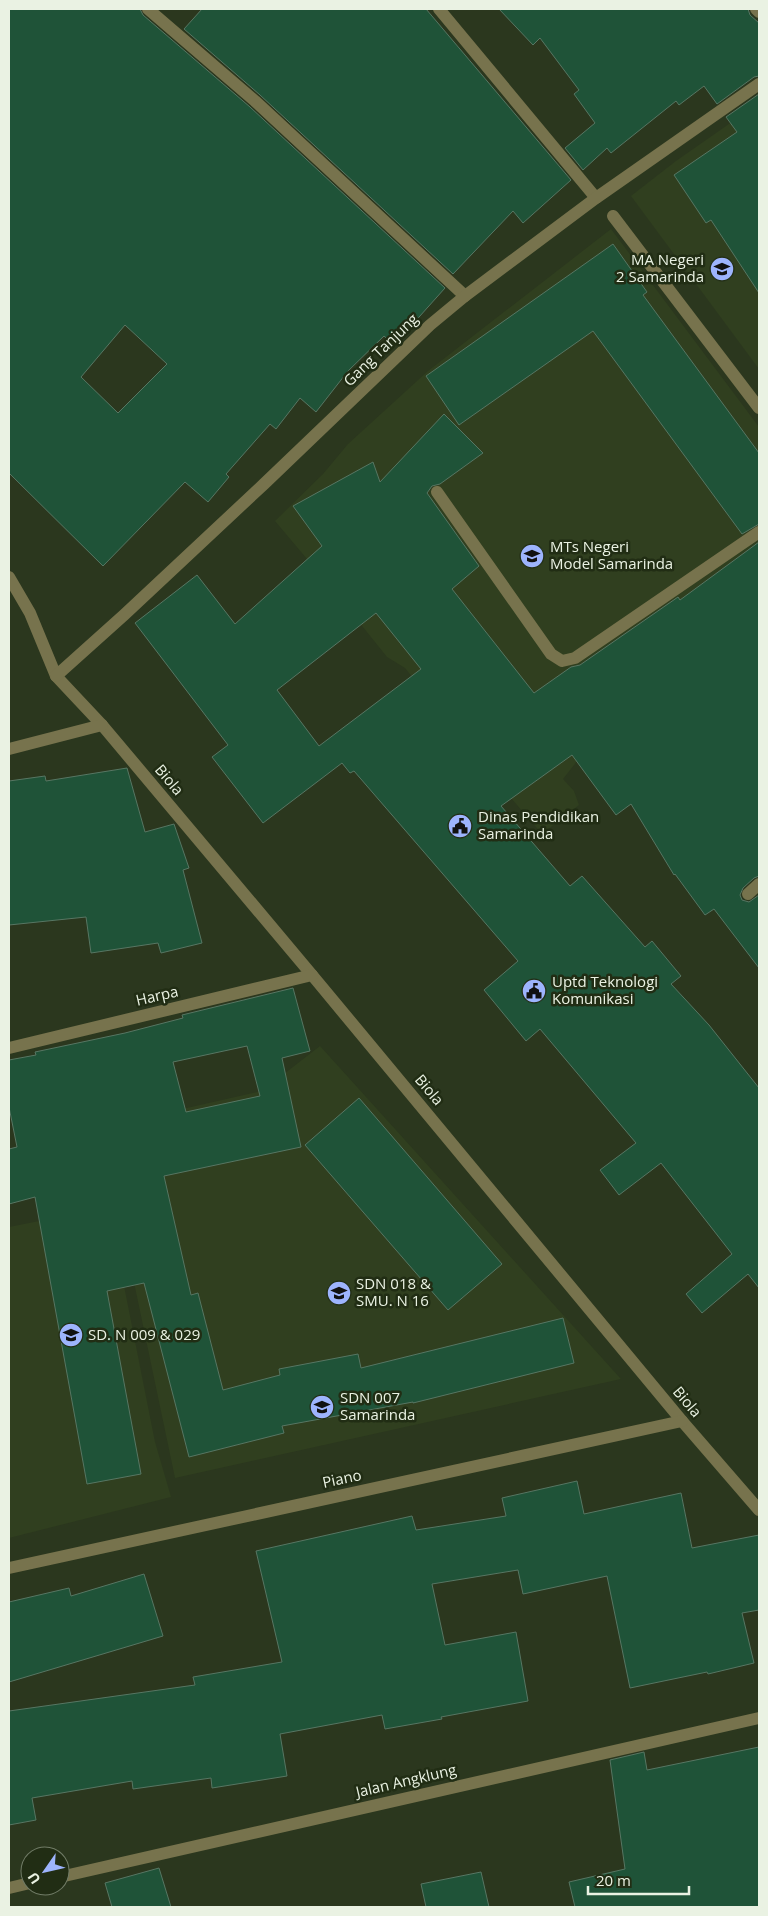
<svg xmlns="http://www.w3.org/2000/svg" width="768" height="1916" viewBox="0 0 768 1916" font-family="'Open Sans',sans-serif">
  <rect width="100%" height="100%" fill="#2b371e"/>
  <!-- built -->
  <g fill="#303f1f">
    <polygon points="759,103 759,369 631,196 676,161"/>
    <polygon points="611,229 759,427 759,638 729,660 578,760 563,779 574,791 579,805 542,834 487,770 405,668 387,657 334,591 275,521 323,474 348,444 428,371"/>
    <polygon points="320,1046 621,1379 175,1478 118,1206 134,1120 262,1091"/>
    <polygon points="99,1209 109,1210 155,1442 171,1497 9,1538 9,1227"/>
  </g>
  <!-- building -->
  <g fill="#1f5338" stroke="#577663" fill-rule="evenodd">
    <path d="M 9,9 L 140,9 L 143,15 L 250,107 L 445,288 L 394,345 L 384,336 L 348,371 L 316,412 L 300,398 L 276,429 L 270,424 L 226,474 L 229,477 L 208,502 L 185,482 L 103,566 L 9,473 ZM 125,325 L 167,364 L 118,413 L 81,377 Z"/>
    <polygon points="202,9 426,9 571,180 523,223 513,211 453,274 260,95 184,29"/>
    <polygon points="499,9 748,9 750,15 759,23 759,76 754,77 717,104 704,86 679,105 676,101 611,153 607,148 583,170 565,148 595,123 574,94 579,90 540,38 533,45"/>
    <polygon points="759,94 759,293 711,220 706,223 674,175 737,132 726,117"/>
    <polygon points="613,244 647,292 643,295 759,453 759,524 742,534 593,331 459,425 426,376"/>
    <path d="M 444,414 L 483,453 L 440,484 L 432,486 L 427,493 L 479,566 L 452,589 L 534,693 L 571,667 L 580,665 L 678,597 L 680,600 L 759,542 L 759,876 L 754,878 L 743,888 L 740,895 L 742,900 L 749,902 L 759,895 L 759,968 L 714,909 L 705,915 L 675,874 L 674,875 L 631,804 L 616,815 L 572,755 L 501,806 L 570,886 L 582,876 L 645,947 L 652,941 L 681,976 L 671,984 L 709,1025 L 759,1088 L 759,1288 L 748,1274 L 702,1313 L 686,1294 L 732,1254 L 661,1163 L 619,1195 L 600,1170 L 636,1143 L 540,1029 L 526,1041 L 484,990 L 518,961 L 354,771 L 350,773 L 342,763 L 263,823 L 212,757 L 228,745 L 135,623 L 197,575 L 235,624 L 322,546 L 293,506 L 373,462 L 380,482 ZM 376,613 L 421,669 L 319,746 L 277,690 Z"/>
    <polygon points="127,768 145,832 174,824 189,868 183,870 202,943 161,953 158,943 91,953 86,917 9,925 9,781 45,776 46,781"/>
    <path d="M 293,988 L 310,1051 L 282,1058 L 301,1147 L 164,1176 L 191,1295 L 198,1293 L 223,1390 L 280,1375 L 279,1369 L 358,1354 L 361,1368 L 563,1318 L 574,1363 L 413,1403 L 413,1402 L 282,1426 L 284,1433 L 189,1457 L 144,1283 L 107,1291 L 141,1474 L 87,1484 L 35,1197 L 9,1204 L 9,1149 L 17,1147 L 9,1107 L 9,1060 L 36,1055 L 35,1052 L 125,1033 L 183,1018 L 182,1015 ZM 247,1046 L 260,1096 L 186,1112 L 173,1062 Z"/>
    <polygon points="359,1098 502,1264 448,1310 305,1145"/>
    <polygon points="577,1481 584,1514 681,1493 692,1548 759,1535 759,1610 742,1613 754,1663 708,1674 707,1672 630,1688 607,1576 523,1594 518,1570 432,1584 445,1645 516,1632 528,1701 441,1717 442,1719 385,1729 382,1715 280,1734 287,1776 212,1788 211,1778 133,1789 132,1781 32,1798 36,1820 9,1825 9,1711 195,1685 193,1677 282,1662 256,1551 412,1516 416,1530 506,1516 502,1498"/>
    <polygon points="144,1574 163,1636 9,1682 9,1602 69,1588 71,1596"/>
    <polygon points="759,1747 759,1907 575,1907 569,1882 625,1869 610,1760 644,1752 647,1770"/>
    <polygon points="159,1868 171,1907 112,1907 105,1883"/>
    <polygon points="481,1872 489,1907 426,1907 421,1884"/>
  </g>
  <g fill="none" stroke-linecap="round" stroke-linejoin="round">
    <!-- minor -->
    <g stroke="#77734d" stroke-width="12">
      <polyline points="148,9 255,101 465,296"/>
      <polyline points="439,9 596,198"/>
      <polyline points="756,9 759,12"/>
      <polyline points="613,216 759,408"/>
      <polyline points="437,492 551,654 562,661 575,658 759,532"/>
      <polyline points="9,577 30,613 56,676 102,725 312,975 682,1421 759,1510"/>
      <polyline points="56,676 124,615 264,484 430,325 465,296 596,198 759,84"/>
      <polyline points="9,749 102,725"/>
      <polyline points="748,894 759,884"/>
      <polyline points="9,1048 312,975"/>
      <polyline points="9,1568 682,1421"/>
      <polyline points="60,1877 759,1718"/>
      <polyline points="9,1888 30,1883"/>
    </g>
  </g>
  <!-- icons -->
  <defs>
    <g id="school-disc" transform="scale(1.25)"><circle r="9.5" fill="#9db4fd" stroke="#212d14"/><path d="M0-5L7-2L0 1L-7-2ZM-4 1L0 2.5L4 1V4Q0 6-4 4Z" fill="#111"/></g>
    <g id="civic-disc" transform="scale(1.25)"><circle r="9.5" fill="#9db4fd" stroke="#212d14"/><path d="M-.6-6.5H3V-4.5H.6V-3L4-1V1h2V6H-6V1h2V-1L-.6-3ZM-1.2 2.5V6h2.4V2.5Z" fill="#111"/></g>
  </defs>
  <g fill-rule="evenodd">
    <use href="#school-disc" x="722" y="269"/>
    <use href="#school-disc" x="532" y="556"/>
    <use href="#civic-disc" x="460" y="826"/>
    <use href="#civic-disc" x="534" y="991"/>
    <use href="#school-disc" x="339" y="1293"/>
    <use href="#school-disc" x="71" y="1335"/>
    <use href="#school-disc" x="322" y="1407"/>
  </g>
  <g text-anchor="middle" stroke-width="5" stroke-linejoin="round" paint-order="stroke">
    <!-- poi labels -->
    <g font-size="15" fill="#eaf2e3" stroke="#212d14" text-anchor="start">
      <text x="704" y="265" text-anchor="end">MA Negeri<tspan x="704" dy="17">2 Samarinda</tspan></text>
      <text x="550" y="552">MTs Negeri<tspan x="550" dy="17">Model Samarinda</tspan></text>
      <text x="478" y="822">Dinas Pendidikan<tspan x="478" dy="17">Samarinda</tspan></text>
      <text x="552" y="987">Uptd Teknologi<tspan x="552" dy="17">Komunikasi</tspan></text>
      <text x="356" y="1289">SDN 018 &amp;<tspan x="356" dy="17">SMU. N 16</tspan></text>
      <text x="88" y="1340">SD. N 009 &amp; 029</text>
      <text x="340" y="1403">SDN 007<tspan x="340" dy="17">Samarinda</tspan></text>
    </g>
    <!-- street labels -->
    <g font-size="15" fill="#eaf2e3" stroke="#212d14">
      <text transform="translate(381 350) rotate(-44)" y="5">Gang Tanjung</text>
      <text transform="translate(169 780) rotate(50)" y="5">Biola</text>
      <text transform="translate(157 996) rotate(-13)" y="5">Harpa</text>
      <text transform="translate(429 1090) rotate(50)" y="5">Biola</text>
      <text transform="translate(687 1402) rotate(50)" y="5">Biola</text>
      <text transform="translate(342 1479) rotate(-12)" y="5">Piano</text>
      <text transform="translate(406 1781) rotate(-13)" y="5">Jalan Angklung</text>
    </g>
  </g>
  <!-- border -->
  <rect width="768" height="1916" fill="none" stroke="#eaf2e3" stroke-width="20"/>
  <!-- north arrow -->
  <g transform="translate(45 1871) rotate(236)"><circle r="24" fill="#212d14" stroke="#717c67"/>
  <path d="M0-4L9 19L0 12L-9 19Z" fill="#9db4fd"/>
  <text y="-8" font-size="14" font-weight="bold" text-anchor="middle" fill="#eaf2e3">U</text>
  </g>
  <!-- scale -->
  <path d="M588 1886v8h101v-8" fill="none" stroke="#eaf2e3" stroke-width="2.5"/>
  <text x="596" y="1886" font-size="15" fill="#eaf2e3" stroke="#212d14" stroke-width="4" paint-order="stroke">20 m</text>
</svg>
